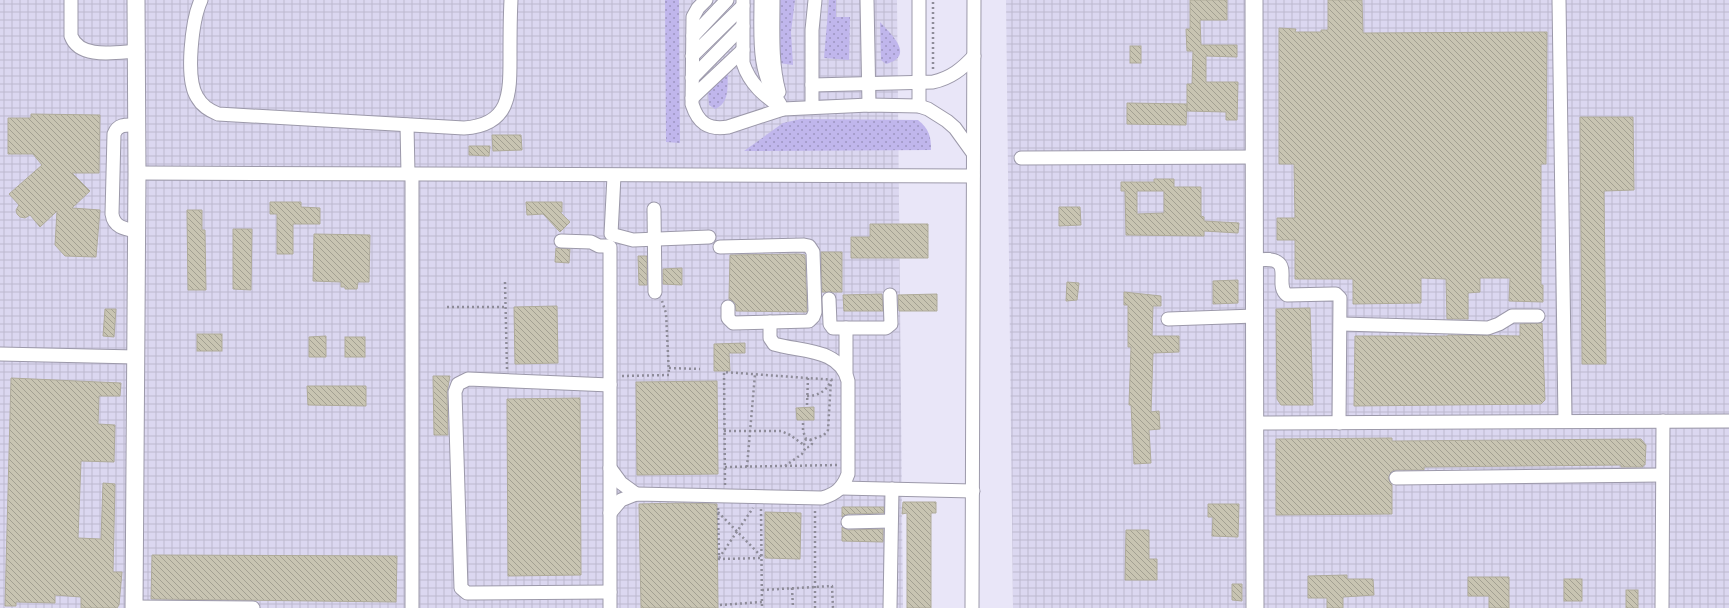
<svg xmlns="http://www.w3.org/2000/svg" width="1729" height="608" viewBox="0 0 1729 608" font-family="Inter,sans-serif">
  <defs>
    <pattern id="industrial-grid" width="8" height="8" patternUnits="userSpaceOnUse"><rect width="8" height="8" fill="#dbd7f0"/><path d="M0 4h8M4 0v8" fill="none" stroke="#bdb9cf"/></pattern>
    <pattern id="garden-dots" width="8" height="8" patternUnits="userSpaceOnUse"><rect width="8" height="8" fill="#c0b6ec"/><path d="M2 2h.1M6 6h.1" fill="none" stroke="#9d95c0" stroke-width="1.8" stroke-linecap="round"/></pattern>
    <pattern id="building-back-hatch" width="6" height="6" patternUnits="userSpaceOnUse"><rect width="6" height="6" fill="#c8c4b2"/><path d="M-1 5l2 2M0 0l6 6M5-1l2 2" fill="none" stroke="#a3a092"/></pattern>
  </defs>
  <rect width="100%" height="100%" fill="#e9e6f8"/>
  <!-- industrial -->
  <g fill="url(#industrial-grid)">
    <polygon points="0,0 897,0 903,608 0,608"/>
    <polygon points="1006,0 1729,0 1729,608 1013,608"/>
  </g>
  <!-- garden -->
  <g fill="url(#garden-dots)">
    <polygon points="665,0 679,0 680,143 666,142"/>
    <polygon points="780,0 795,0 791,32 793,65 779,63"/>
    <polygon points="829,0 836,0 836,17 850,17 849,60 824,58"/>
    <path d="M 880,22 C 891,34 916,56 886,64 L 881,60 Z"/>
    <path d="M 728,73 C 727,87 730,103 715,109 L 709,105 L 708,92 Z"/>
    <path d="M 801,119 L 918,120 C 929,129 931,136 931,150 L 744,151 L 783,123 Z"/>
  </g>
  <!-- building -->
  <g fill="url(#building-back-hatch)" stroke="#afab9a" fill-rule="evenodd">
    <polygon points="1190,0 1227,0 1227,20 1200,20 1201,45 1237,45 1237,57 1206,56 1206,82 1238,82 1237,120 1226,120 1226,112 1187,111 1187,84 1192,84 1193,51 1187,51 1186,29 1190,29"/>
    <polygon points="1328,0 1362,0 1363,33 1547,32 1546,164 1541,164 1541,285 1543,285 1543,302 1509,301 1510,278 1480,278 1480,292 1468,293 1468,319 1447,319 1446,279 1421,278 1421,303 1353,304 1353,279 1295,279 1295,240 1277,240 1277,218 1295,218 1294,164 1279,164 1279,28 1296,29 1295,32 1321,32 1321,30 1328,30"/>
    <rect x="1130" y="46" width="11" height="17"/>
    <polygon points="1127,103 1187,104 1186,125 1127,124"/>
    <polygon points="31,114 100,115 99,173 72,173 90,191 72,208 100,210 96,257 65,256 55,245 57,211 40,227 30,215 25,218 20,217 17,214 16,210 19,205 9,194 42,165 33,154 8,154 8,118 31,118"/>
    <polygon points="1580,117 1633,117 1634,190 1604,191 1606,364 1582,364"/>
    <polygon points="492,135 521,135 522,150 493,151"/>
    <polygon points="469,146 490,146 489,156 469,155"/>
    <path d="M 1154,179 L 1174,179 L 1174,187 L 1201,187 L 1201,216 L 1204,217 L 1204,221 L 1239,223 L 1238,233 L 1204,231 L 1204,236 L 1126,235 L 1125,191 L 1121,191 L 1121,182 L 1154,182 ZM 1137,191 L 1164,191 L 1164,213 L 1137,214 Z"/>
    <polygon points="270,202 301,202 301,207 320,208 320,224 293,224 293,254 277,254 277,214 270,214"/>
    <polygon points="526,202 562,202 562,212 560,212 570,222 560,232 543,214 527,215"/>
    <polygon points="1059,207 1080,207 1081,225 1059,226"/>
    <polygon points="187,210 202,210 202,230 205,230 206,290 188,290"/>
    <polygon points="870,224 928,224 928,258 851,258 851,237 870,237"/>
    <polygon points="233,229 252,229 251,290 233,289"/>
    <polygon points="314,234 370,235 369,282 358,282 357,289 345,289 345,287 341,287 341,282 313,281"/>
    <polygon points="556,248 570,249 569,263 555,262"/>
    <polygon points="821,252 842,252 842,292 822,292"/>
    <polygon points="799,254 805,255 807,312 736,311 735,303 729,299 730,255"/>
    <polygon points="638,256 647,256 647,285 639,285"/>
    <polygon points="682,268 682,285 663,284 663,269"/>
    <polygon points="1238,280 1238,303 1213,304 1213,281"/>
    <polygon points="1067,282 1079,283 1077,300 1066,301"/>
    <polygon points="1124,292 1161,296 1161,306 1153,306 1152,336 1179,336 1179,352 1153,353 1151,412 1159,411 1160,429 1149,430 1151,463 1134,464 1131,405 1129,405 1131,347 1128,347 1128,305 1124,305"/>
    <polygon points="882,294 883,311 844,311 843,295"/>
    <polygon points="937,294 937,311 899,311 898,295"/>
    <polygon points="557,306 558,363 515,364 514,307"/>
    <polygon points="1310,308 1313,405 1281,405 1277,399 1276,309"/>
    <polygon points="105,309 116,309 114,337 103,336"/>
    <polygon points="1542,323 1545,400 1541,404 1354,406 1355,336 1448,336 1448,335 1520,336 1520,324"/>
    <rect x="197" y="334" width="25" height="17"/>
    <polygon points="326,336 326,357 309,357 309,337"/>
    <rect x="345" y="337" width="20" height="20"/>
    <polygon points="745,343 745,353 729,353 730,371 714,371 714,344"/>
    <polygon points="433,376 450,376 447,392 448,435 434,435"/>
    <polygon points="11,378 121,383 120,396 99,396 98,424 115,425 114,462 81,461 78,538 101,539 103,483 115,484 113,572 122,572 119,605 117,608 81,608 81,597 55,595 55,603 16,602 16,606 5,606"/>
    <polygon points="717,381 718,474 637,475 636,382"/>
    <polygon points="307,386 366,386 366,406 308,405"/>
    <polygon points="580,398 581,575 508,576 507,399"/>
    <polygon points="814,407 814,420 797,420 796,408"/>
    <polygon points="1392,438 1392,441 1641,439 1646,445 1645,465 1643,465 1643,467 1621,467 1621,465 1424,467 1424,470 1396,470 1392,471 1388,478 1392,485 1392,514 1276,515 1276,439"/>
    <polygon points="903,502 936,502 936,513 931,513 931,608 907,608 907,513 902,514"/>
    <polygon points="682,503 717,504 718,608 641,608 639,504"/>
    <polygon points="1208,504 1239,504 1238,537 1212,536 1213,517 1208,517"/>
    <polygon points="842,507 884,507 884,513 848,514 842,517"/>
    <polygon points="765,512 801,513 800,559 765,558"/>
    <polygon points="842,527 848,530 883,529 883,542 842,541"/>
    <polygon points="1126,530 1149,530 1149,559 1157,559 1157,580 1125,580"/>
    <polygon points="152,555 397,556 396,602 151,599"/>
    <polygon points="1347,575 1347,579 1373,579 1374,595 1343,597 1343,608 1327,608 1327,598 1308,598 1308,576"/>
    <polygon points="1468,577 1509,577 1509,608 1489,608 1489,596 1468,596"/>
    <rect x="1564" y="579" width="18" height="22"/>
    <polygon points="1232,584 1242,584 1242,601 1232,600"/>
    <rect x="1626" y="590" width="12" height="18"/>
  </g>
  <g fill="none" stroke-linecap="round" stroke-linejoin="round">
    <!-- minor casing -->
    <g stroke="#9c99aa" stroke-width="15">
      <g id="minor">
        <path d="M 71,0 L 71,36 C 80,60 117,52 138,51"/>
        <path d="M 201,0 C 192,20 185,78 197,97 C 202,106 209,110 218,114 L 464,128 C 511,125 510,93 510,56 C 510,37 510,19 511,0"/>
        <path d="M 706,0 L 698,8 L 693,17 L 692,104 C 698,123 708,130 728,127 L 783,109 L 869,105 L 919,106 L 928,109 L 947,121 L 955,128 L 973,153"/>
        <path d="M 743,0 L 743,63 C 750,85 765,96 783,109"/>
        <path d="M 761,0 C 761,38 757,71 780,104"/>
        <path d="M 773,0 C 773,31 771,62 779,92"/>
        <polyline points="867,0 869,105"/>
        <polyline points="919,0 919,106"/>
        <polyline points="1559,0 1565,421"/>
        <polyline points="693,36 727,0"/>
        <polyline points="692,56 743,6"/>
        <polyline points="692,78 743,26"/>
        <path d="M 812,85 L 933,82 C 951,78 962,69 974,56"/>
        <polyline points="692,98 743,50"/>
        <polyline points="812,107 812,30 815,0"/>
        <polyline points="407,125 408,174"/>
        <polyline points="1021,158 1254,157"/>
        <polyline points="137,173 973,176"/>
        <polyline points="412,175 412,608"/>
        <polyline points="654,209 655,292"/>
        <path d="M 137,231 C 126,229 114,228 112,214 L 114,134 C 118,123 128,125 137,125"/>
        <polyline points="611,234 614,176"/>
        <polyline points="614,235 633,240 709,237"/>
        <polyline points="561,241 591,242 599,246 608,246"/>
        <polyline points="720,247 804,245 809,246 813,252 815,312 813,317 809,321 733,323 728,318 728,307"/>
        <path d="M 1254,260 C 1261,260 1272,258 1277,262 C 1288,268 1276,287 1287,295 L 1333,294 L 1336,294 L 1340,298 L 1339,423"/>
        <polyline points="829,299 830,324 833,328 886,328 891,324 890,295"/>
        <polyline points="1168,319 1255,316"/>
        <polyline points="1341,324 1488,328 1499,324 1512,316 1538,316"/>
        <polyline points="846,328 846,373"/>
        <polyline points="0,354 136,357"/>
        <polyline points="1255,423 1729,421"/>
        <polyline points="610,468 621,483 636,494"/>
        <polyline points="1396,478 1662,475"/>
        <polyline points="841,488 973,491"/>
        <path d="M 610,513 L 621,500 L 636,494 L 822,498 C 836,494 843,488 848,474 L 848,381 C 840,348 801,352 774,344 L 770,338 L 770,322"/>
        <polyline points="848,522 891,521"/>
        <polyline points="610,592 471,593 467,593 461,588 455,392 458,384 468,379 610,385"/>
        <polyline points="134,607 253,608"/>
        <polyline points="610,608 610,247"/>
        <polyline points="890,608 892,489"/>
        <polyline points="972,608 974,0"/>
        <polyline points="1662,608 1663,421"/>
      </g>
    </g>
    <!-- major casing -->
    <g stroke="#9c99aa" stroke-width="19">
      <g id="major">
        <polyline points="1254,0 1255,608"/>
        <polyline points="134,608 137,173 136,0"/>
      </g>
    </g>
    <!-- path -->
    <g stroke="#8e8c99" stroke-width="2.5" stroke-dasharray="2 3" stroke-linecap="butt">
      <polyline points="933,69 933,0"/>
      <polyline points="505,282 507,369"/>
      <polyline points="447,307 506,307"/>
      <polyline points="669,368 700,369"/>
      <polyline points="622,376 669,375 666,313 662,301"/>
      <path d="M 807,396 C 817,396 825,392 830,383"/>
      <polyline points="807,405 808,378"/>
      <polyline points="803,423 803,431 806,439"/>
      <polyline points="724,431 781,431 790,435 804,445"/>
      <circle cx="808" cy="443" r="4"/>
      <polyline points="810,440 824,435 828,430 831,380"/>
      <polyline points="785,466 802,454 806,447"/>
      <polyline points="725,467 837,465"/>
      <polyline points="747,467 755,374"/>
      <polyline points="725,485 724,372 835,380"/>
      <polyline points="718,508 719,559 762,558"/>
      <polyline points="761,509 762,608"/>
      <polyline points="718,512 762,557"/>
      <polyline points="719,558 753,508"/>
      <polyline points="792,588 793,608"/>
      <polyline points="762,590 832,586 833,608"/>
      <polyline points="720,605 762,602"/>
      <polyline points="815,608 815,510"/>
    </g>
    <!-- minor -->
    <use href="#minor" stroke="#fff" stroke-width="13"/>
    <!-- major -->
    <use href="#major" stroke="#fff" stroke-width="17"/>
  </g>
</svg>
